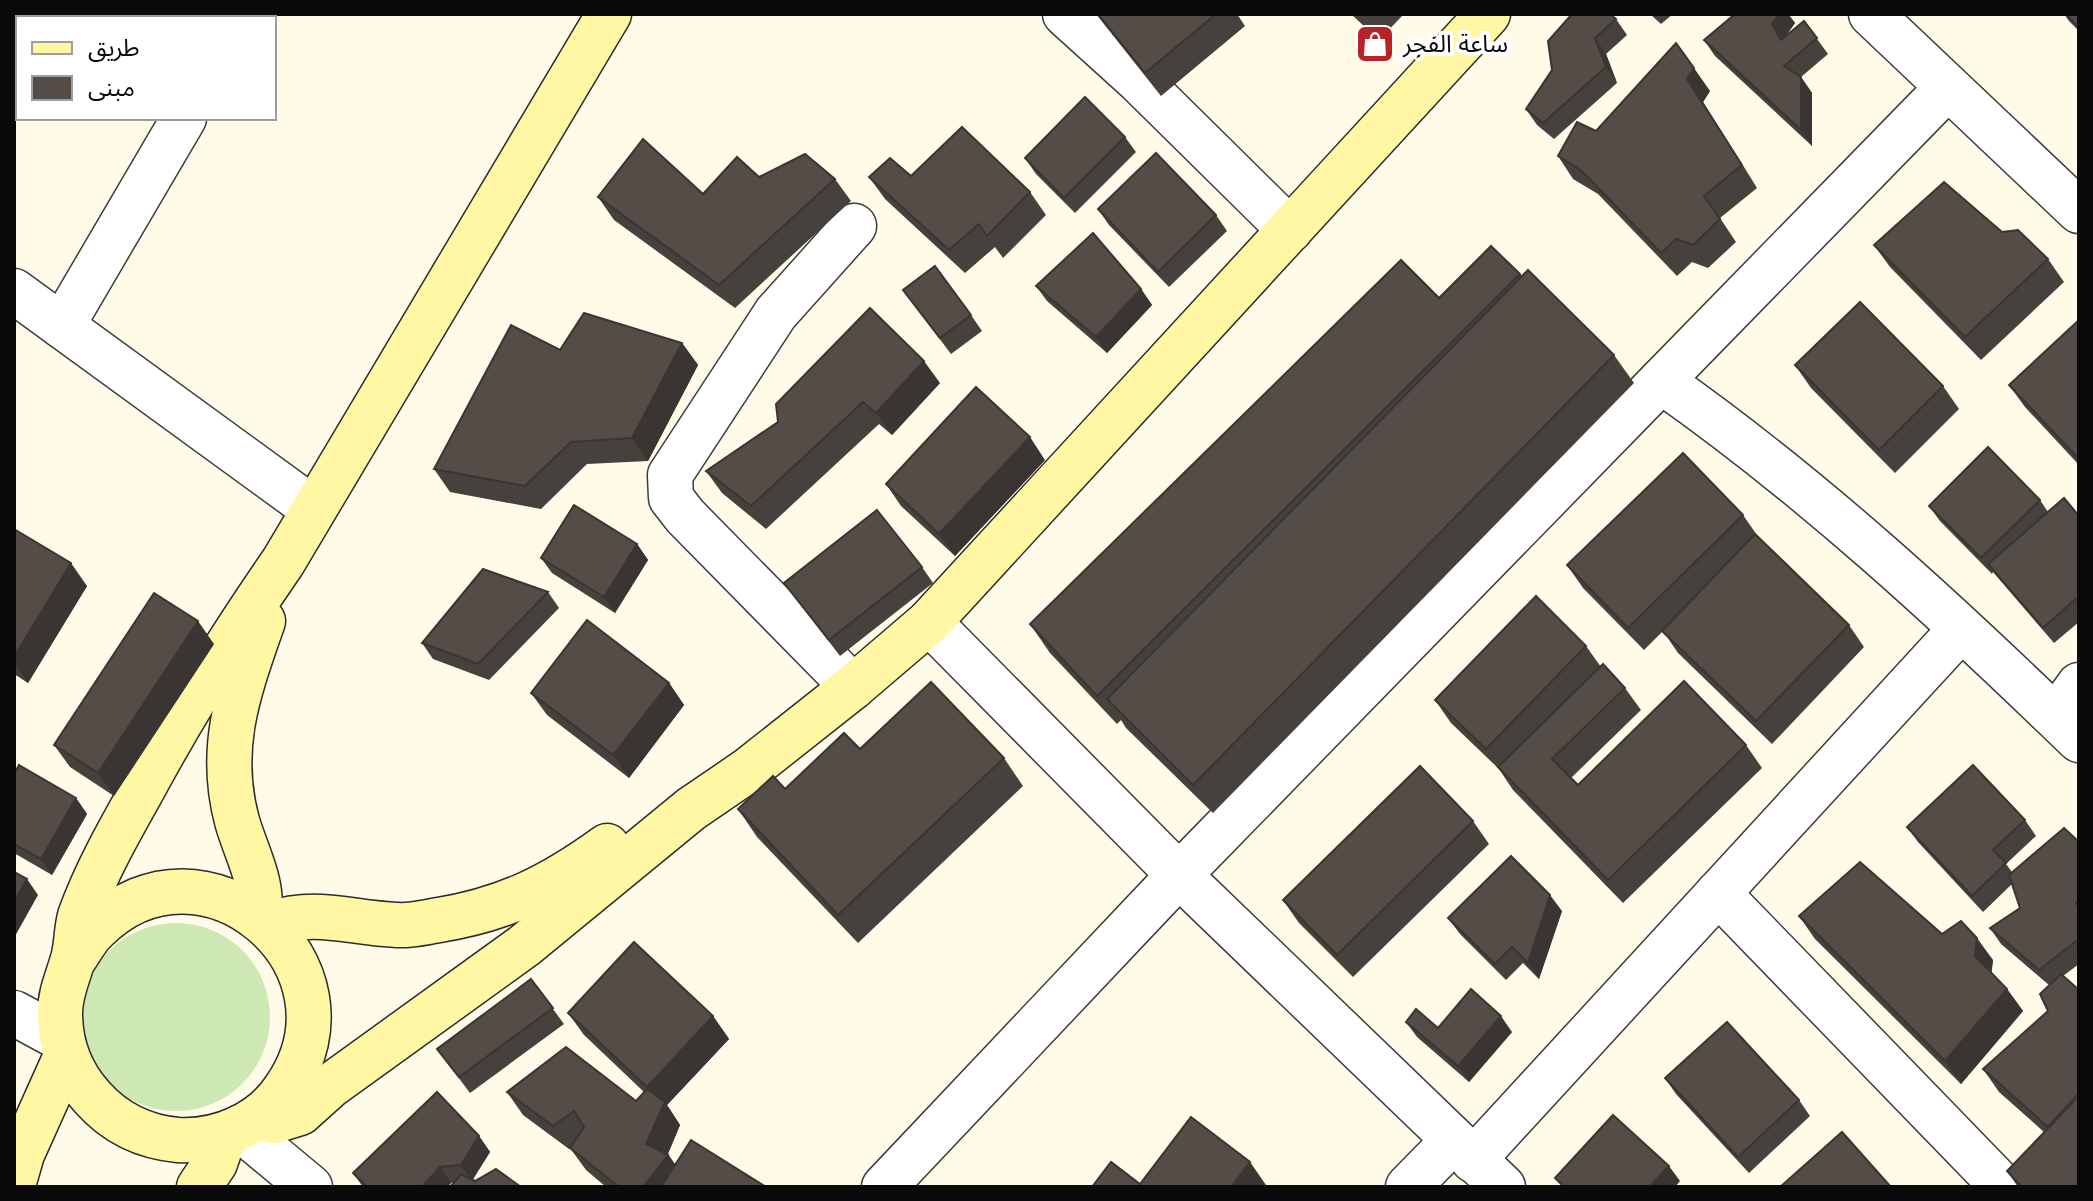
<svg xmlns="http://www.w3.org/2000/svg" width="2093" height="1201" viewBox="0 0 2093 1201" font-family="'Libre Baskerville','Noto Sans Arabic',serif">
  <rect width="100%" height="100%" fill="#fffbe8"/>
  <!-- green -->
  <circle fill="#cde8b2" cx="176" cy="1017" r="94"/>
  <g fill="none" stroke-linecap="round" stroke-linejoin="round">
    <!-- minor casing -->
    <g stroke="#3d3d3d" stroke-width="47">
      <g id="minor">
        <polyline points="1065,14 1139,81 1290,230"/>
        <polyline points="1871,14 2079,211"/>
        <path d="M 1947,88 L 1661,381 C 1812,487 1947,612 2079,740"/>
        <polyline points="14,291 312,508"/>
        <polyline points="62,326 184,118"/>
        <polyline points="929,622 1179,875 1503,1187"/>
        <polyline points="853,687 685,516 671,498 670,475 776,313 854,226"/>
        <polyline points="2056,717 2079,685"/>
        <polyline points="1718,893 2003,1187"/>
        <polyline points="14,1013 62,1039"/>
        <polyline points="239,1128 310,1187"/>
        <polyline points="1473,1160 1960,630"/>
        <polyline points="884,1187 1179,875 1661,381"/>
        <polyline points="1408,1187 1453,1141"/>
      </g>
    </g>
    <!-- secondary casing -->
    <g stroke="#2c2c2c" stroke-width="47">
      <g id="secondary">
        <path d="M 259,916 C 264,882 246,853 237,821 C 217,747 239,690 263,621"/>
        <path d="M 269,924 C 318,908 348,923 397,925 C 411,926 426,922 439,920 C 507,909 553,885 607,846"/>
        <path d="M 74,959 C 81,949 87,937 96,929 C 203,822 371,965 285,1089 C 262,1124 219,1142 178,1140 C 144,1137 115,1123 92,1097 C 71,1074 60,1045 60,1013 C 60,993 68,977 73,959 C 77,945 76,930 80,916 C 95,874 118,833 140,794 C 183,714 231,637 283,562 L 609,14"/>
        <polyline points="261,1117 274,1121 300,1113 330,1086 524,946 691,809 748,770 853,687 929,622 1488,14"/>
        <polyline points="14,1182 22,1154 66,1056"/>
        <polyline points="199,1187 215,1163 225,1134"/>
      </g>
    </g>
    <!-- minor -->
    <use href="#minor" stroke="#fff" stroke-width="44"/>
    <!-- secondary -->
    <use href="#secondary" stroke="#fff7a3" stroke-width="44"/>
  </g>
  <!-- wall -->
  <g fill="#47413d">
    <polygon points="1096,14 1237,14 1245,26 1161,96"/>
    <polygon points="1351,14 1404,14 1379,40"/>
    <polygon points="1650,14 1673,14 1661,24"/>
    <polygon points="1735,14 1788,14 1795,23 1785,37 1804,21 1828,54 1801,77 1812,93 1812,146 1715,56 1704,40"/>
    <polygon points="2064,14 2079,14 2079,31 2069,21"/>
    <polygon points="1616,19 1627,35 1606,54 1617,83 1554,139 1537,125 1526,109 1552,70"/>
    <polygon points="1710,91 1703,102 1757,188 1720,218 1736,242 1708,268 1692,262 1677,276 1598,194 1573,179 1558,156 1596,131"/>
    <polygon points="1125,137 1136,152 1075,213 1036,174 1025,158"/>
    <polygon points="911,176 1030,192 1046,215 1003,258 995,247 965,273 885,199 869,177"/>
    <polygon points="759,177 835,179 851,201 735,308 614,220 598,197 703,194"/>
    <polygon points="1098,209 1216,215 1227,231 1169,287 1109,225"/>
    <polygon points="2002,232 2048,259 2064,282 1981,360 1890,267 1874,245"/>
    <polygon points="1520,274 1614,355 1634,383 1213,813 1126,728 1121,720 1117,724 1050,653 1030,624 1439,298"/>
    <polygon points="1036,286 1141,289 1152,305 1107,353 1047,301"/>
    <polygon points="903,290 971,315 982,331 951,354"/>
    <polygon points="2079,322 2079,465 2025,407 2009,385"/>
    <polygon points="682,343 698,365 648,461 587,464 541,509 450,492 434,469 560,350"/>
    <polygon points="1795,365 1943,386 1959,409 1895,473 1811,388"/>
    <polygon points="940,383 892,435 879,424 766,529 722,493 706,471 778,422"/>
    <polygon points="1045,460 955,556 901,506 886,484"/>
    <polygon points="2040,500 2048,512 2079,516 2079,622 2054,643 1993,572 1992,574 1940,521 1929,506"/>
    <polygon points="1743,515 1759,538 1849,625 1864,647 1772,744 1678,653 1663,631 1644,650 1583,588 1567,565"/>
    <polygon points="14,529 87,586 28,683 14,674"/>
    <polygon points="637,544 648,560 615,613 552,573 541,558"/>
    <polygon points="922,567 933,583 840,656 784,583"/>
    <polygon points="548,592 559,608 489,680 433,659 422,643"/>
    <polygon points="214,644 114,796 70,767 54,745"/>
    <polygon points="1586,646 1601,667 1625,688 1641,710 1571,778 1578,785 1746,745 1762,768 1623,903 1513,790 1499,769 1451,723 1435,700"/>
    <polygon points="669,683 684,705 629,778 547,715 531,693"/>
    <polygon points="1004,758 1023,786 858,943 757,837 738,809 785,789"/>
    <polygon points="14,774 76,798 87,814 52,875 14,853"/>
    <polygon points="2025,820 2036,836 2006,864 2012,872 2079,842 2079,964 2063,976 2079,1187 2018,1187 2007,1171 2044,1132 1999,1092 1983,1069 2048,1011 2049,985 2001,944 1990,928 2020,908 2012,884 1983,912 1918,842 1907,827"/>
    <polygon points="1473,821 1489,844 1353,977 1299,923 1283,900"/>
    <polygon points="1562,911 1539,979 1523,963 1506,980 1460,934 1448,918"/>
    <polygon points="1799,916 1942,934 1993,960 1991,973 2007,989 2023,1011 1961,1084 1815,939"/>
    <polygon points="531,979 564,1024 470,1093 437,1049"/>
    <polygon points="568,1013 713,1016 729,1039 667,1105 680,1125 668,1154 675,1164 766,1187 606,1187 586,1170 570,1148 569,1149 523,1115 507,1092 636,1101 644,1092 584,1035"/>
    <polygon points="1406,1022 1438,1028 1512,1032 1469,1082 1417,1037"/>
    <polygon points="1665,1078 1799,1100 1810,1116 1749,1173 1676,1094"/>
    <polygon points="479,1136 490,1152 472,1180 521,1187 454,1182 451,1183 447,1187 363,1187 353,1173"/>
  </g>
  <!-- shaded-wall -->
  <g fill="#3a3532">
    <polygon points="1779,14 1788,14 1795,23 1783,40 1793,55 1772,24"/>
    <polygon points="1595,38 1606,54 1617,83 1606,67"/>
    <polygon points="1694,68 1710,91 1703,102 1757,188 1742,165 1687,79"/>
    <polygon points="1801,77 1812,93 1812,146 1801,130"/>
    <polygon points="1141,289 1152,305 1107,353 1096,337"/>
    <polygon points="682,343 698,365 648,461 632,438"/>
    <polygon points="924,361 940,383 892,435 876,413"/>
    <polygon points="1030,437 1045,460 955,556 939,534"/>
    <polygon points="637,544 648,560 615,613 604,597"/>
    <polygon points="71,563 87,586 28,683 14,663 14,657"/>
    <polygon points="198,621 214,644 114,796 98,773"/>
    <polygon points="669,683 684,705 629,778 613,755"/>
    <polygon points="76,798 87,814 52,875 41,859"/>
    <polygon points="27,879 38,895 14,938 14,902"/>
    <polygon points="1550,895 1562,911 1539,979 1528,963"/>
    <polygon points="1977,938 1993,960 1991,978 1975,956"/>
    <polygon points="2007,989 2023,1011 1961,1084 1945,1061"/>
    <polygon points="713,1016 729,1039 667,1105 680,1125 666,1158 668,1155 684,1177 677,1187 643,1187 646,1144 662,1109 647,1087"/>
    <polygon points="1501,1016 1512,1032 1469,1082 1458,1066"/>
    <polygon points="479,1136 490,1152 472,1181 461,1165"/>
    <polygon points="1250,1162 1266,1185 1264,1187 1231,1187"/>
    <polygon points="1669,1166 1680,1181 1675,1187 1649,1187"/>
    <polygon points="440,1167 451,1183 447,1187 422,1187"/>
  </g>
  <!-- building -->
  <g fill="#534c47" stroke="#3a3532" stroke-width="2">
    <polygon points="49,14 104,14 111,18 46,18"/>
    <polygon points="1098,14 1216,14 1145,73"/>
    <polygon points="1572,14 1610,14 1616,19 1595,38 1606,67 1543,123 1526,109 1552,70 1548,41"/>
    <polygon points="1735,14 1779,14 1772,24 1781,40 1804,21 1817,38 1784,66 1801,77 1801,130 1704,40"/>
    <polygon points="2066,14 2079,14 2079,28"/>
    <polygon points="1676,43 1694,68 1687,79 1742,165 1704,196 1720,219 1693,245 1676,239 1661,253 1582,171 1558,156 1577,122 1596,131"/>
    <polygon points="1085,97 1125,137 1064,198 1025,158"/>
    <polygon points="962,127 1030,192 987,236 979,224 949,250 869,177 890,158 911,176"/>
    <polygon points="643,139 703,194 737,157 759,177 805,154 835,179 719,285 598,197"/>
    <polygon points="1156,153 1216,215 1158,272 1098,209"/>
    <polygon points="1944,182 2002,232 2018,230 2048,259 1965,337 1874,245"/>
    <polygon points="1093,233 1141,289 1096,337 1036,286"/>
    <polygon points="1491,246 1520,274 1097,696 1030,624 1401,260 1439,298"/>
    <polygon points="935,266 971,315 940,338 903,290"/>
    <polygon points="1528,270 1614,355 1193,785 1107,699"/>
    <polygon points="1860,302 1943,386 1879,450 1795,365"/>
    <polygon points="870,308 924,361 876,413 863,402 751,506 706,471 778,422 776,404"/>
    <polygon points="584,313 682,343 632,438 571,442 525,486 434,469 511,325 560,350"/>
    <polygon points="2078,321 2079,322 2079,459 2009,385"/>
    <polygon points="976,387 1030,437 939,534 886,484"/>
    <polygon points="1988,447 2040,500 1981,558 1929,506"/>
    <polygon points="1683,453 1743,515 1628,628 1567,565"/>
    <polygon points="2064,498 2079,516 2079,596 2043,628 1988,564"/>
    <polygon points="574,505 637,544 604,597 541,558"/>
    <polygon points="877,510 922,567 829,640 784,583"/>
    <polygon points="14,529 71,563 14,657"/>
    <polygon points="1755,534 1849,625 1756,721 1662,631"/>
    <polygon points="483,569 548,592 478,664 422,643"/>
    <polygon points="154,593 198,621 98,773 54,745"/>
    <polygon points="1536,596 1586,646 1486,749 1435,700"/>
    <polygon points="587,620 669,683 613,755 531,693"/>
    <polygon points="1603,664 1625,688 1552,759 1578,785 1684,681 1746,745 1608,880 1498,767"/>
    <polygon points="931,682 1004,758 838,915 738,809 773,776 785,789 844,733 860,749"/>
    <polygon points="19,765 76,798 41,859 14,844 14,774"/>
    <polygon points="1973,765 2025,820 1993,850 2006,863 1972,896 1907,827"/>
    <polygon points="1420,766 1473,821 1337,955 1283,900"/>
    <polygon points="2064,828 2079,842 2079,900 2076,903 2079,908 2079,939 2039,970 1990,928 2020,908 2009,875"/>
    <polygon points="1511,856 1550,895 1528,963 1512,947 1495,964 1448,918"/>
    <polygon points="1860,862 1942,934 1961,921 1977,938 1975,956 2007,989 1945,1061 1799,916"/>
    <polygon points="14,872 27,879 14,902"/>
    <polygon points="634,942 713,1016 647,1087 568,1013"/>
    <polygon points="2061,974 2079,990 2079,1093 2048,1127 1983,1069 2048,1011 2040,994"/>
    <polygon points="531,979 553,1008 459,1077 437,1049"/>
    <polygon points="1471,989 1501,1016 1458,1066 1406,1022 1416,1009 1438,1028"/>
    <polygon points="1727,1022 1799,1100 1738,1157 1665,1078"/>
    <polygon points="566,1047 636,1101 647,1089 665,1102 646,1144 668,1155 643,1187 619,1187 570,1148 584,1127 574,1111 553,1126 507,1092"/>
    <polygon points="437,1092 479,1136 461,1165 440,1167 422,1187 367,1187 353,1173"/>
    <polygon points="2079,1096 2079,1187 2022,1187 2007,1171"/>
    <polygon points="1613,1115 1669,1166 1649,1187 1564,1187 1555,1178"/>
    <polygon points="1191,1117 1250,1162 1231,1187 1092,1187 1111,1162 1140,1184"/>
    <polygon points="1842,1132 1891,1187 1780,1187"/>
    <polygon points="691,1140 766,1187 661,1187"/>
    <polygon points="496,1169 521,1187 450,1187 461,1174 475,1181"/>
  </g>
  <!-- icons -->
  <defs>
    <g id="shop-square" transform="scale(2)"><rect x="-9" y="-9" width="18" height="18" rx="4" fill="#b92327" stroke="#fff"/><path d="M-5-2.5h2.3a2.7 3.5 0 0 1 5.4 0H5L5.5 6h-11ZM-1.5-2.5h3a1.5 2.3 0 0 0-3 0Z" fill="#fff"/></g>
  </defs>
  <g fill-rule="evenodd">
    <use href="#shop-square" x="1375" y="44"/>
  </g>
  <g text-anchor="middle" stroke-width="8" stroke-linejoin="round" paint-order="stroke">
    <!-- poi labels -->
    <g font-size="24" fill="#0a0a0a" stroke="#fff" text-anchor="start">
      <text x="1403" y="52">ساعة الفجر</text>
    </g>
  </g>
  <!-- border -->
  <rect width="2093" height="1201" fill="none" stroke="#0a0a0a" stroke-width="32"/>
  <!-- legend -->
  <rect x="16" y="16" width="260" height="104" fill="#ffffff" stroke="#9d9d9d" stroke-width="2"/>
  <rect x="32" y="42" width="40" height="12" fill="#fff7a3" stroke="#9d9d9d" stroke-width="2"/>
  <text x="88" y="56" font-size="24" fill="#0a0a0a">طريق</text>
  <rect x="32" y="76" width="40" height="24" fill="#534c47" stroke="#9d9d9d" stroke-width="2"/>
  <text x="88" y="96" font-size="24" fill="#0a0a0a">مبنى</text>
</svg>
